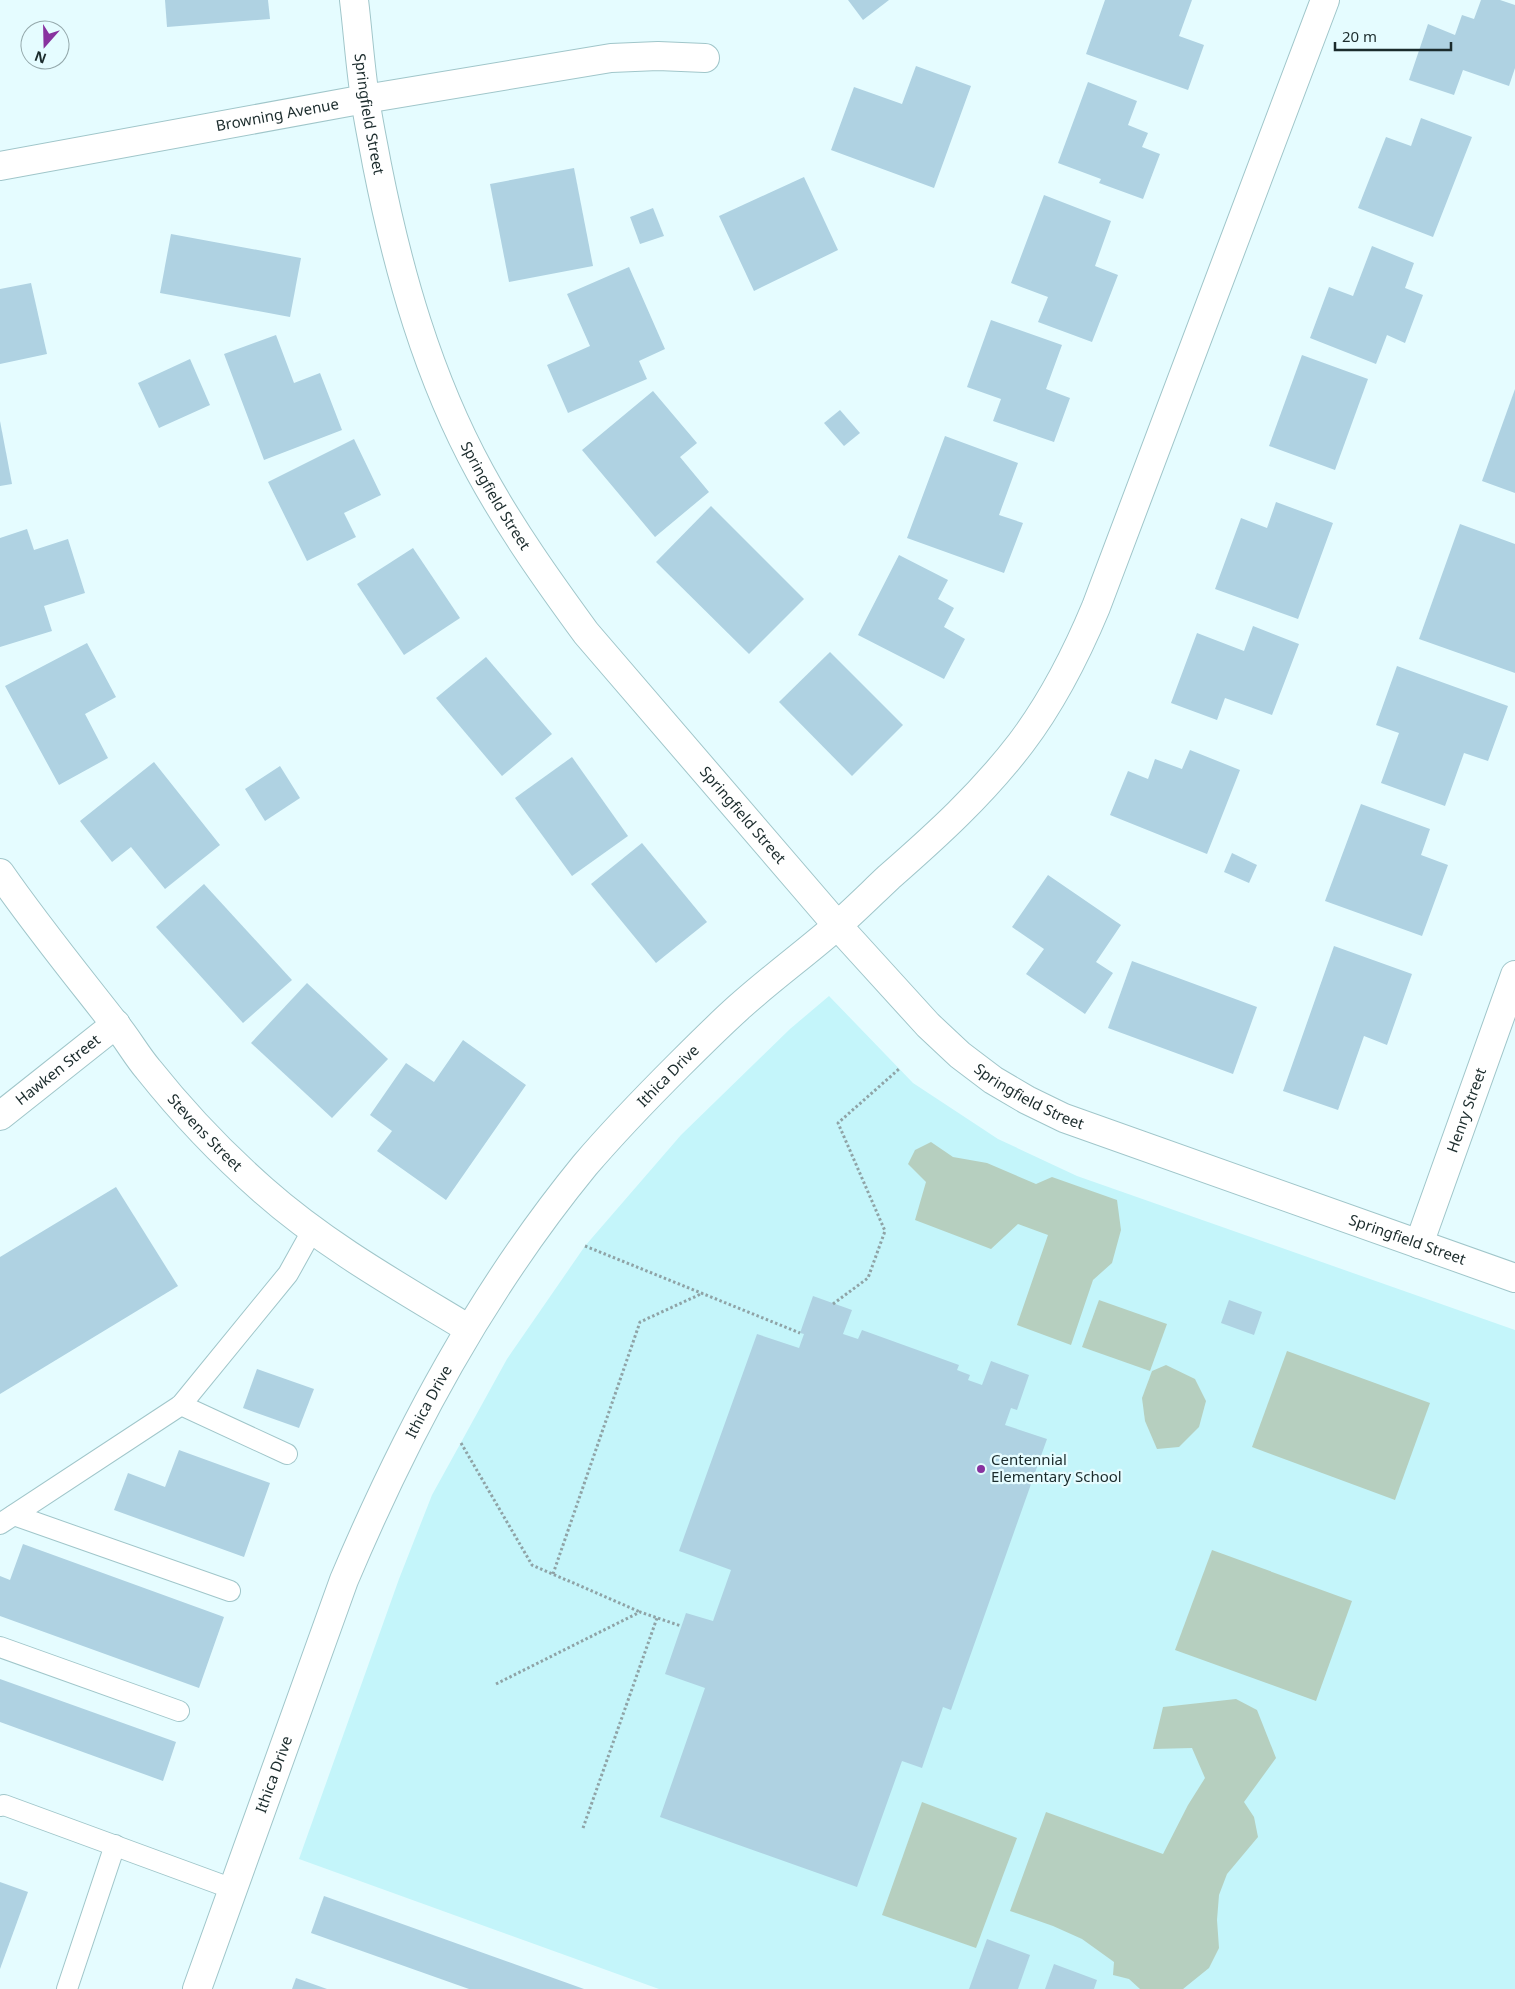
<svg xmlns="http://www.w3.org/2000/svg" width="1515" height="1989" viewBox="0 0 1515 1989" font-family="'Noto Sans',sans-serif">
  <rect width="100%" height="100%" fill="#e5fcff"/>
  <!-- built -->
  <polygon fill="#c4f5fa" points="829,996 913,1083 998,1139 1077,1176 1515,1330 1515,1989 659,1989 299,1859 399,1579 432,1495 507,1359 585,1246 681,1135 790,1029"/>
  <!-- green -->
  <g fill="#b6cfbf">
    <polygon points="931,1142 953,1157 987,1163 1036,1184 1052,1177 1117,1200 1121,1230 1112,1263 1093,1280 1071,1345 1017,1325 1048,1235 1018,1224 991,1249 915,1220 926,1182 908,1164 915,1150"/>
    <polygon points="1099,1300 1167,1324 1150,1371 1082,1347"/>
    <polygon points="1287,1351 1430,1403 1395,1500 1252,1447"/>
    <polygon points="1166,1365 1195,1379 1206,1401 1199,1427 1179,1447 1157,1449 1145,1421 1142,1398 1152,1371"/>
    <polygon points="1212,1550 1352,1601 1316,1701 1175,1650"/>
    <polygon points="1236,1699 1257,1710 1276,1758 1244,1802 1254,1817 1258,1837 1227,1874 1219,1895 1217,1920 1219,1948 1209,1968 1183,1989 1140,1989 1129,1979 1113,1975 1114,1962 1082,1939 1053,1926 1010,1911 1046,1812 1163,1854 1188,1805 1205,1778 1192,1748 1153,1749 1163,1707"/>
    <polygon points="922,1802 1017,1838 976,1948 882,1915"/>
  </g>
  <!-- building -->
  <g fill="#afd2e2">
    <polygon points="165,0 268,0 270,19 167,27"/>
    <polygon points="848,0 889,0 863,20"/>
    <polygon points="1105,0 1192,0 1179,36 1204,45 1188,90 1086,54"/>
    <polygon points="1481,0 1500,0 1515,5 1515,68 1509,86 1463,70 1454,95 1409,80 1428,24 1455,35 1462,15 1474,19"/>
    <polygon points="916,66 971,86 934,188 831,150 854,87 902,104"/>
    <polygon points="1088,82 1137,101 1128,125 1148,133 1142,147 1160,154 1143,199 1099,183 1101,179 1058,163"/>
    <polygon points="1421,118 1472,137 1433,237 1358,208 1386,137 1411,146"/>
    <polygon points="574,168 593,266 509,282 490,184"/>
    <polygon points="804,177 838,250 754,291 719,216"/>
    <polygon points="1044,195 1111,221 1095,266 1118,275 1092,342 1038,322 1048,297 1011,283"/>
    <polygon points="653,208 664,236 640,244 630,217"/>
    <polygon points="171,234 301,258 290,317 160,293"/>
    <polygon points="1372,246 1414,263 1405,288 1423,295 1405,343 1387,335 1376,364 1310,338 1329,287 1353,296"/>
    <polygon points="629,267 665,349 639,361 647,379 568,413 547,365 590,346 567,294"/>
    <polygon points="31,283 47,354 0,364 0,289"/>
    <polygon points="991,320 1062,345 1046,389 1070,398 1054,442 993,421 1001,399 967,387"/>
    <polygon points="276,335 294,383 320,373 342,430 264,460 224,354"/>
    <polygon points="1302,355 1368,379 1335,470 1269,446"/>
    <polygon points="190,359 210,405 159,428 138,383"/>
    <polygon points="1515,389 1515,493 1482,481"/>
    <polygon points="653,391 697,443 680,457 709,492 655,537 582,450"/>
    <polygon points="840,410 860,433 844,446 824,423"/>
    <polygon points="0,421 12,484 0,486"/>
    <polygon points="945,436 1018,463 999,515 1023,523 1004,573 907,538"/>
    <polygon points="354,439 381,495 344,513 356,537 307,561 268,482"/>
    <polygon points="1276,502 1333,523 1298,619 1215,589 1241,518 1267,528"/>
    <polygon points="711,506 804,599 749,654 656,562"/>
    <polygon points="1460,524 1515,544 1515,673 1419,639"/>
    <polygon points="27,529 34,550 68,539 85,593 44,606 52,631 0,647 0,538"/>
    <polygon points="413,548 460,618 404,655 357,584"/>
    <polygon points="899,555 948,580 938,599 954,608 944,627 965,639 944,679 858,635"/>
    <polygon points="1253,626 1299,644 1272,715 1225,698 1217,720 1171,703 1197,633 1244,651"/>
    <polygon points="87,643 116,697 85,714 108,758 59,785 5,686"/>
    <polygon points="830,652 903,725 852,776 779,702"/>
    <polygon points="486,657 552,734 502,776 436,698"/>
    <polygon points="1397,666 1508,706 1488,761 1464,753 1445,806 1381,783 1399,733 1376,725"/>
    <polygon points="1190,750 1240,770 1207,854 1110,815 1128,771 1148,779 1155,759 1182,769"/>
    <polygon points="572,757 628,836 572,876 515,798"/>
    <polygon points="154,762 220,845 165,889 131,847 112,862 80,821"/>
    <polygon points="280,766 300,798 265,821 245,789"/>
    <polygon points="1361,804 1430,829 1421,855 1448,865 1422,936 1325,901"/>
    <polygon points="642,843 707,922 656,963 591,884"/>
    <polygon points="1232,853 1257,865 1249,883 1224,872"/>
    <polygon points="1048,875 1121,925 1096,962 1113,973 1085,1014 1026,974 1044,949 1012,927"/>
    <polygon points="204,884 292,980 243,1023 156,927"/>
    <polygon points="1334,946 1412,974 1387,1045 1364,1036 1338,1110 1283,1091"/>
    <polygon points="1132,961 1257,1007 1233,1074 1108,1028"/>
    <polygon points="307,983 388,1059 332,1118 251,1043"/>
    <polygon points="463,1040 526,1085 446,1200 377,1151 392,1131 370,1115 406,1063 434,1082"/>
    <polygon points="116,1187 178,1286 0,1394 0,1257"/>
    <polygon points="813,1296 852,1310 843,1334 858,1339 862,1330 959,1365 957,1370 970,1375 968,1380 982,1385 991,1361 1029,1375 1017,1410 1011,1408 1005,1425 1047,1439 951,1710 943,1707 922,1768 902,1761 857,1887 660,1817 705,1688 665,1674 686,1613 713,1621 731,1570 679,1551 757,1334 799,1348 804,1334 800,1333"/>
    <polygon points="1229,1300 1262,1312 1254,1335 1221,1323"/>
    <polygon points="257,1369 314,1389 299,1428 243,1408"/>
    <polygon points="179,1450 270,1483 244,1557 114,1510 128,1473 165,1487"/>
    <polygon points="23,1544 224,1617 199,1688 0,1616 0,1576 10,1580"/>
    <polygon points="0,1679 176,1742 163,1781 0,1722"/>
    <polygon points="0,1882 28,1892 0,1969"/>
    <polygon points="324,1896 584,1989 469,1989 311,1933"/>
    <polygon points="987,1939 1030,1955 1018,1989 969,1989"/>
    <polygon points="1054,1964 1097,1980 1094,1989 1045,1989"/>
    <polygon points="296,1978 327,1989 292,1989"/>
  </g>
  <g fill="none" stroke-linecap="round" stroke-linejoin="round">
    <!-- service casing -->
    <g stroke="#a0c6ca" stroke-width="22">
      <g id="service">
        <polyline points="181,1405 287,1454"/>
        <polyline points="14,1515 230,1591"/>
        <polyline points="0,1524 181,1405 288,1274 313,1229"/>
        <polyline points="0,1647 179,1711"/>
        <polyline points="0,1806 4,1805 233,1889"/>
        <polyline points="67,1989 115,1845"/>
      </g>
    </g>
    <!-- minor casing -->
    <g stroke="#a0c6ca" stroke-width="30">
      <g id="minor">
        <path id="s1" d="M 354,0 C 358,33 360,65 365,98 C 368,120 373,143 377,165 C 398,271 428,377 480,472 C 511,529 548,581 586,633 L 837,925 L 928,1025 L 960,1055 L 993,1080 L 1027,1100 L 1064,1118 L 1515,1278"/>
        <path id="s2" d="M 0,166 L 365,99 L 611,58 L 658,56 L 705,58"/>
        <path id="s3" d="M 0,873 C 36,925 76,974 115,1024 C 127,1038 136,1055 148,1069 C 183,1113 221,1153 263,1190 C 325,1245 398,1286 469,1329"/>
        <path id="s4" d="M 0,1116 L 116,1024"/>
        <path id="s5" d="M 1419,1244 L 1515,975"/>
        <path id="s6" d="M 197,1989 L 344,1580 C 407,1431 482,1291 585,1165 C 615,1130 647,1097 679,1065 C 698,1046 718,1026 738,1008 C 770,979 806,953 839,924 C 856,909 872,893 889,877 C 937,835 982,794 1021,743 C 1052,702 1076,655 1096,607 L 1325,0"/>
      </g>
    </g>
    <!-- path -->
    <g stroke="#8fa3a6" stroke-width="3" stroke-dasharray="2.5 2.5" stroke-linecap="butt">
      <polyline points="585,1246 800,1333"/>
      <polyline points="833,1304 868,1278 885,1231 838,1123 899,1069"/>
      <polyline points="461,1443 532,1565 640,1612"/>
      <polyline points="553,1574 640,1322 703,1293"/>
      <polyline points="496,1684 640,1612 681,1626"/>
      <polyline points="583,1828 657,1618"/>
    </g>
    <!-- service -->
    <use href="#service" stroke="#fff" stroke-width="20"/>
    <!-- minor -->
    <use href="#minor" stroke="#fff" stroke-width="28"/>
  </g>
  <!-- markers -->
  <circle fill="#88329f" stroke="#e5fcff" stroke-width="2" cx="981" cy="1469" r="5"/>
  <g text-anchor="middle" stroke-width="4.5" stroke-linejoin="round" paint-order="stroke">
    <!-- street labels -->
    <g font-size="15" fill="#1b2b2c" stroke="#e5fcff">
      <text dy="5" stroke="none"><textPath href="#s1" startOffset="115">Springfield Street</textPath></text>
      <text dy="5" stroke="none"><textPath href="#s2" startOffset="282">Browning Avenue</textPath></text>
      <text dy="5" stroke="none"><textPath href="#s1" startOffset="520">Springfield Street</textPath></text>
      <text dy="5" stroke="none"><textPath href="#s1" startOffset="925">Springfield Street</textPath></text>
      <text dy="5" stroke="none"><textPath href="#s4" startOffset="74">Hawken Street</textPath></text>
      <text dy="5" stroke="none"><textPath href="#s6" startOffset="1038">Ithica Drive</textPath></text>
      <text dy="5" stroke="none"><textPath href="#s1" startOffset="1330">Springfield Street</textPath></text>
      <text dy="5" stroke="none"><textPath href="#s5" startOffset="142">Henry Street</textPath></text>
      <text dy="5" stroke="none"><textPath href="#s3" startOffset="331">Stevens Street</textPath></text>
      <text dy="5" stroke="none"><textPath href="#s1" startOffset="1735">Springfield Street</textPath></text>
      <text dy="5" stroke="none"><textPath href="#s6" startOffset="632">Ithica Drive</textPath></text>
      <text dy="5" stroke="none"><textPath href="#s6" startOffset="228">Ithica Drive</textPath></text>
    </g>
    <!-- poi labels -->
    <g font-size="15" fill="#1b2b2c" stroke="#e5fcff" text-anchor="start">
      <text x="991" y="1465">Centennial<tspan x="991" dy="17">Elementary School</tspan></text>
    </g>
  </g>
  <!-- north arrow -->
  <g transform="translate(45 45) rotate(200)"><circle r="24" fill="#e5fcff" stroke="#94a8ab"/>
  <path d="M0-4L9 19L0 12L-9 19Z" fill="#88329f"/>
  <text y="-8" font-size="14" font-weight="bold" text-anchor="middle" fill="#1b2b2c">N</text>
  </g>
  <!-- scale -->
  <path d="M1335 42v8h116v-8" fill="none" stroke="#1b2b2c" stroke-width="2.5"/>
  <text x="1342" y="42" font-size="15" fill="#1b2b2c" stroke="#e5fcff" stroke-width="4" paint-order="stroke">20 m</text>
</svg>
